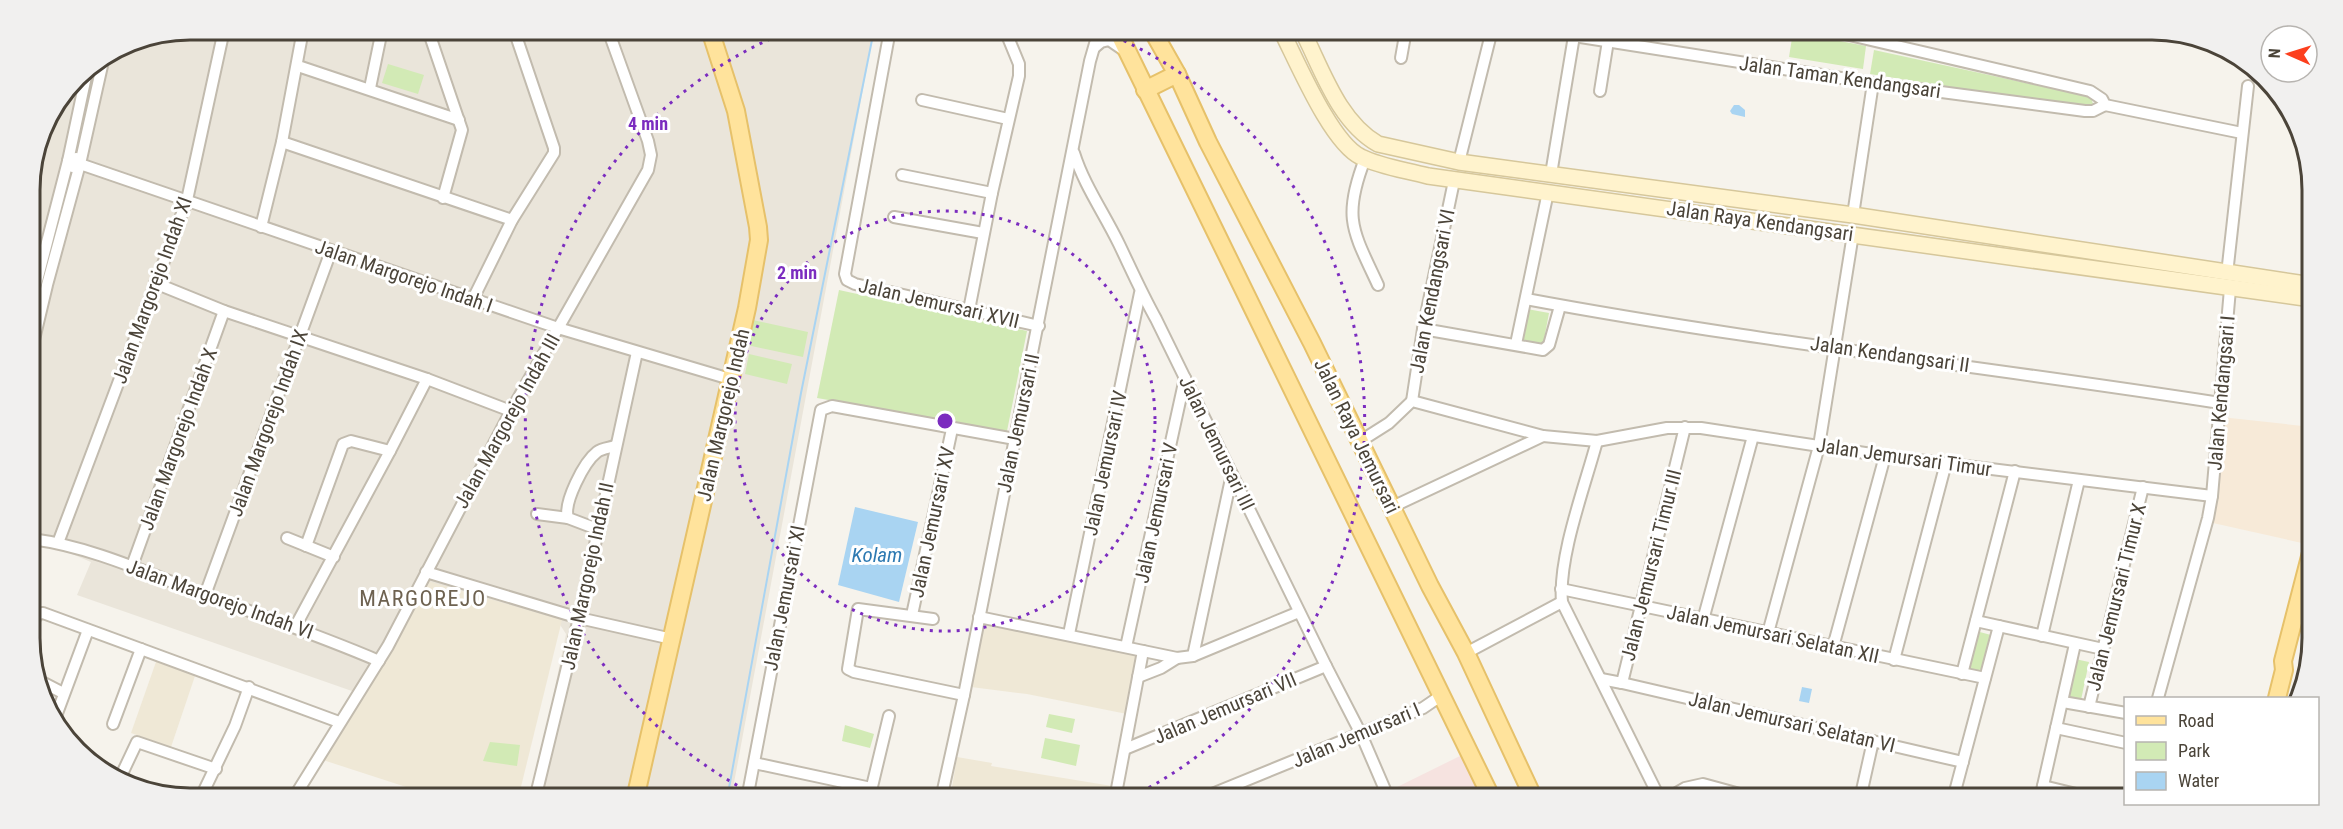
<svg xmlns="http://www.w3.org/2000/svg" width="2343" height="829" viewBox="0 0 2343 829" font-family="'Roboto Condensed',sans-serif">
  <rect width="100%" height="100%" fill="#f6f3ec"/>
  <!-- residential -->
  <polygon fill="#eae5da" points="190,30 874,30 731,799 532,799 566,634 559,623 369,697 77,595 91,562 53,546 32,545 30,179 47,119 84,70 129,42"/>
  <!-- commercial -->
  <polygon fill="#f7ead8" points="2221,417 2312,427 2312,454 2302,543 2213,523 2218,492"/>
  <!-- education -->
  <g fill="#efe8d6">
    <polygon points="427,581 562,620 518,799 443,799 323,760"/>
    <polygon points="984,620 1138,654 1127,714 1027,694 971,687"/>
    <polygon points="157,659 196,673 171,747 131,733"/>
    <polygon points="957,757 992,763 991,766 1112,786 1109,799 950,799"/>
  </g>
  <!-- medical -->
  <polygon fill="#f6e3e0" points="1462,755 1484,799 1392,799 1389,791"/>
  <!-- green -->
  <g fill="#d2eab5">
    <polygon points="1793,32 1866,46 1863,69 1789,57"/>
    <polygon points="1874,50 2091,97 2093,104 2089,109 1870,74"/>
    <polygon points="388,64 424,75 418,94 382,83"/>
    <polygon points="839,290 1027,331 1007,431 817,398"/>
    <polygon points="1527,309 1549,313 1543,345 1521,341"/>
    <polygon points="753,320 808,332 803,357 747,345"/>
    <polygon points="749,354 792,364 787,384 745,374"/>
    <polygon points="1976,631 1991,635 1982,669 1973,672 1967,671"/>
    <polygon points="2075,659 2089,662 2081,700 2067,697"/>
    <polygon points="1049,714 1075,719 1072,733 1046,727"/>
    <polygon points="845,725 874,734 870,748 842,741"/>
    <polygon points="1045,738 1080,745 1076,766 1041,758"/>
    <polygon points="490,742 520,745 517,766 483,761"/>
  </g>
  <!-- water -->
  <g fill="#a9d4f2">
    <polygon points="1734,105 1739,105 1745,110 1745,117 1732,114 1730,111"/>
    <polygon points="855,507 918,522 899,602 838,585"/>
    <polygon points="1802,687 1812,689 1809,703 1799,701"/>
  </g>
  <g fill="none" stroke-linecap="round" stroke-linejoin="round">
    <!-- stream -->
    <g stroke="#a9d4f2" stroke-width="2">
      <polyline points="2293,698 2311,626"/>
      <polyline points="727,799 801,393 874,30"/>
    </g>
    <!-- street casing -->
    <g stroke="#c2bbae" stroke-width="14">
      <g id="street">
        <polyline points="428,30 462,130 443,198"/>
        <polyline points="890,30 845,274 847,280 855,284 1039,326"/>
        <polyline points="1828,30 2090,91 2102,99 2105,105 2242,133"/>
        <polyline points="1574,36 1873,83 2085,111 2093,111 2105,105"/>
        <polyline points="1095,47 1101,42 1109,40 1125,51"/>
        <polyline points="1401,58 1406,30"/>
        <polyline points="298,66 459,120"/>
        <polyline points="370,88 382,30"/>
        <polyline points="1600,91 1608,41"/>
        <polyline points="922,100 1008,119"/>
        <polyline points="282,142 512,220"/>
        <path d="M 1074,153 C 1084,185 1104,213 1119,244 C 1131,269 1142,294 1156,319 L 1326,666 L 1361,734 L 1389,799"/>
        <path d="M 1365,159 C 1342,218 1353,231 1378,285"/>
        <polyline points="1459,162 1492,30"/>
        <polyline points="80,164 73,167 68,161 76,158 80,164 558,328 730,379"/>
        <polyline points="1551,174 1575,30"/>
        <polyline points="902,175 992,193"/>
        <polyline points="1853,215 1873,83"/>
        <polyline points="894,217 983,233"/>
        <polyline points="261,227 282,142 303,30"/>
        <polyline points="2227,274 2248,86"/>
        <polyline points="155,283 224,311 427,379 511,411"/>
        <polyline points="473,299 512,220 554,153 554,148 514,30"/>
        <path d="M 1526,299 C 1756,342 1989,367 2220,403"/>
        <polyline points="31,304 68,161 88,67"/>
        <polyline points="969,310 992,193 1019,76 1019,64 1005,30"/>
        <polyline points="1423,329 1543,350 1549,345 1560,306"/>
        <polyline points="1516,344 1548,192"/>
        <polyline points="31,352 47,285 80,164 104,57"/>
        <polyline points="1412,401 1423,329 1454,181"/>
        <path d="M 1597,441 C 1585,486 1558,557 1562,602 L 1660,799"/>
        <polyline points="1359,442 1389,423 1412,401 1543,436 1597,441 1667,428 1701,428 1885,456 2212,496"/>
        <polyline points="1392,507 1543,436"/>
        <polyline points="537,514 568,518"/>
        <path d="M 597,529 L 568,518 C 563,503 584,462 597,452 C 602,448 609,448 615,446"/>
        <polyline points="287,538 334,557"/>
        <path d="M 32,539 C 92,547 147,573 203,594 C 262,616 321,636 379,661"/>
        <polyline points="58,543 187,200 224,30"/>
        <polyline points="306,546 343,444 351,441 390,451"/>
        <polyline points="132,566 224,311"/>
        <polyline points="426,572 579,618 672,639"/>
        <polyline points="1561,589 1985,678"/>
        <polyline points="205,595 331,251"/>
        <polyline points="912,615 952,429"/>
        <polyline points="979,617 1177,658 1193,656 1299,612"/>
        <polyline points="933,619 858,609 848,669 854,672 964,695"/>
        <polyline points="2302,619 2313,624"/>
        <polyline points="1703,620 1753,436"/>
        <polyline points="1976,621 2103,649"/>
        <polyline points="33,623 37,614 43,613 339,722"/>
        <polyline points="295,627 390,451 427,379"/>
        <polyline points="1768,633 1819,446 1853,234"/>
        <polyline points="1069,634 1140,293"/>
        <polyline points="2042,636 2079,480"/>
        <polyline points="1126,647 1185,378"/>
        <polyline points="1833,647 1885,456"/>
        <polyline points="1466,653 1562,602"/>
        <polyline points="1193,656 1232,474"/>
        <polyline points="1894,660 1946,463"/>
        <polyline points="1962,674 2015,471"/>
        <polyline points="1138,677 1161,668 1177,658"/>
        <polyline points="1601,679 1622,683 1685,427"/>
        <polyline points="38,680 63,693"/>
        <polyline points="1622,683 1963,762"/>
        <polyline points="2158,698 2208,518 2212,496 2230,289"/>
        <polyline points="2063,702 2126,713"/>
        <polyline points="2089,707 2143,487"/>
        <polyline points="56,716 88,630"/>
        <polyline points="113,724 141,649"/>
        <polyline points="2056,728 2126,743"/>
        <polyline points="1125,749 1326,666"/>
        <polyline points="754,763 871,788"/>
        <polyline points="120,778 137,742 216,769"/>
        <polyline points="2043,786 2097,799"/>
        <polyline points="200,799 235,726 249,687"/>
        <polyline points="293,799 388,646 511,411 648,170 651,155 648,141 608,30"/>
        <polyline points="535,799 579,618 637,352"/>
        <polyline points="747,799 821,410 832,406 1015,439"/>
        <polyline points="869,799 889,716"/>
        <polyline points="941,799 964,695 1090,61 1099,30"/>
        <polyline points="1115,799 1143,651"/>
        <polyline points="1200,799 1423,708 1442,695"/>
        <polyline points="1666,799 1685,788 1703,784 1758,799"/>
        <polyline points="1860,799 1873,741"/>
        <polyline points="1953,799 1999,626"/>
        <polyline points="2040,799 2075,644"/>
      </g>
    </g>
    <!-- secondary casing -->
    <g stroke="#d6c79b" stroke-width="18">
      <g id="secondary">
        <path d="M 1281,30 C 1297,61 1331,143 1361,157 C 1381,167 1406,170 1428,176 L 2312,299"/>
        <path d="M 1302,30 C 1322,69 1338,121 1378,144 L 1459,162 L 1853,215 L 2312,285"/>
      </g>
    </g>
    <!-- primary casing -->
    <g stroke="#e6c16a" stroke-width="20">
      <g id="primary">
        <polyline points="1117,30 1492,799"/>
        <polyline points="1152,30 1177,74 1208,142 1312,343 1430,586 1466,653 1534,799"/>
        <polyline points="1145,90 1177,74"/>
        <polyline points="2277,698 2284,670 2283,661 2313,545"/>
        <polyline points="635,799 747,308 759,240 758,227 736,111 710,30"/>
      </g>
    </g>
    <!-- street -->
    <use href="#street" stroke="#fff" stroke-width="10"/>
    <!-- secondary -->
    <use href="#secondary" stroke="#fff3cd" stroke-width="15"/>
    <!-- primary -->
    <use href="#primary" stroke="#ffe39c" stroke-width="16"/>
  </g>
  <!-- distance rings -->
  <g fill="none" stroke="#7b2cbf" stroke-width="3" stroke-dasharray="3 6">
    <circle cx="945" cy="421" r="210"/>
    <path d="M761 798A420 420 0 0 1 791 30M1099 30A420 420 0 0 1 1129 798"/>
  </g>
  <g text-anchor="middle" stroke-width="6" stroke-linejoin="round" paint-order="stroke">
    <!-- street labels -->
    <g font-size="20" fill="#4b4439" stroke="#fff">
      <text transform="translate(1840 77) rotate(8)" y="7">Jalan Taman Kendangsari</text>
      <text transform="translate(1760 221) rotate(8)" y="7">Jalan Raya Kendangsari</text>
      <text transform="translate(404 276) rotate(19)" y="7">Jalan Margorejo Indah I</text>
      <text transform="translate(152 290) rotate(-70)" y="7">Jalan Margorejo Indah XI</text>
      <text transform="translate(1432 291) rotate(-79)" y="7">Jalan Kendangsari VI</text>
      <text transform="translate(939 303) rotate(13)" y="7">Jalan Jemursari XVII</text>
      <text transform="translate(1890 354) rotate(8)" y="7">Jalan Kendangsari II</text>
      <text transform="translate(2221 393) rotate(-85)" y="7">Jalan Kendangsari I</text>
      <text transform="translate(723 415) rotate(-77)" y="7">Jalan Margorejo Indah</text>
      <text transform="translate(507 421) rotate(-61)" y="7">Jalan Margorejo Indah III</text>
      <text transform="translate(268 423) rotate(-70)" y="7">Jalan Margorejo Indah IX</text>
      <text transform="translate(1018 423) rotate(-78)" y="7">Jalan Jemursari II</text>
      <text transform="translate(1357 436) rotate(64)" y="7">Jalan Raya Jemursari</text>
      <text transform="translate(178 439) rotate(-70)" y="7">Jalan Margorejo Indah X</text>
      <text transform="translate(1217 443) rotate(64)" y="7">Jalan Jemursari III</text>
      <text transform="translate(1904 457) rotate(8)" y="7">Jalan Jemursari Timur</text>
      <text transform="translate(1105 463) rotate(-78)" y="7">Jalan Jemursari IV</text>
      <text transform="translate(1156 513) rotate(-78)" y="7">Jalan Jemursari V</text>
      <text transform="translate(932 522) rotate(-78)" y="7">Jalan Jemursari XV</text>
      <text transform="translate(1651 565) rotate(-76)" y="7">Jalan Jemursari Timur III</text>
      <text transform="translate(587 576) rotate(-78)" y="7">Jalan Margorejo Indah II</text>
      <text transform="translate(2116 597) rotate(-76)" y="7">Jalan Jemursari Timur X</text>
      <text transform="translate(784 598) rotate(-79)" y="7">Jalan Jemursari XI</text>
      <text transform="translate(220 599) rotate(20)" y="7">Jalan Margorejo Indah VI</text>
      <text transform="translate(1773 634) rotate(12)" y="7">Jalan Jemursari Selatan XII</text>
      <text transform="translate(1225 708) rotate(-23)" y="7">Jalan Jemursari VII</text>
      <text transform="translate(1792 722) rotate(13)" y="7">Jalan Jemursari Selatan VI</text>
      <text transform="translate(1356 735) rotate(-23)" y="7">Jalan Jemursari I</text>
    </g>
    <!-- water labels -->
    <g font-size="21" font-style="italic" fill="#2e7ab2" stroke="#fff">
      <text x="877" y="562">Kolam</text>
    </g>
    <!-- quarter labels -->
    <g font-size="22" letter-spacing="1.5" fill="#6e6250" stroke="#fff">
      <text x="423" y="606">MARGOREJO</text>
    </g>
  </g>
  <!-- crop -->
  <path d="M0 0H2343V829H0ZM190 40H2152A150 150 0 0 1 2302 190V638A150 150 0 0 1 2152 788H190A150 150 0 0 1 40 638V190A150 150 0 0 1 190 40Z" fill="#f1f0ef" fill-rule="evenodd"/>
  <path fill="none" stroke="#4b4439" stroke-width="3" d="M190 40H2152A150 150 0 0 1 2302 190V638A150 150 0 0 1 2152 788H190A150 150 0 0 1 40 638V190A150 150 0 0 1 190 40Z"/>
  <circle cx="945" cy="421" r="9" fill="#7b2cbf" stroke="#fff" stroke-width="3"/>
  <g font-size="18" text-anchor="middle" font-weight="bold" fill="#7b2cbf" stroke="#fff" stroke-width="6" stroke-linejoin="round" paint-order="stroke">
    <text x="648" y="130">4 min</text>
    <text x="797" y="279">2 min</text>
  </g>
  <!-- legend -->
  <rect x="2124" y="697" width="195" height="108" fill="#ffffff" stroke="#b7b4b0" stroke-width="1.5"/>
  <rect x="2136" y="716" width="30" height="9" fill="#ffe39c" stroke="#b7b4b0" stroke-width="1.5"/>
  <text x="2178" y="727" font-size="18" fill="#4b4439">Road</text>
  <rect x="2136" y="742" width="30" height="18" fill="#d2eab5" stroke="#b7b4b0" stroke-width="1.5"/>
  <text x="2178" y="757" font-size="18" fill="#4b4439">Park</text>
  <rect x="2136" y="772" width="30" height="18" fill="#a9d4f2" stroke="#b7b4b0" stroke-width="1.5"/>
  <text x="2178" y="787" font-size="18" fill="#4b4439">Water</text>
  <!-- north arrow -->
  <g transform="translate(2289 54) rotate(273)"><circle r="28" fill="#ffffff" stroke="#b7b4b0" stroke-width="1.5"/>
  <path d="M0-4.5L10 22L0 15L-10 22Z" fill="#fc3f1d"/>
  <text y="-9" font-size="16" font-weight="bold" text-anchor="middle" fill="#4b4439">N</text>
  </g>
</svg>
